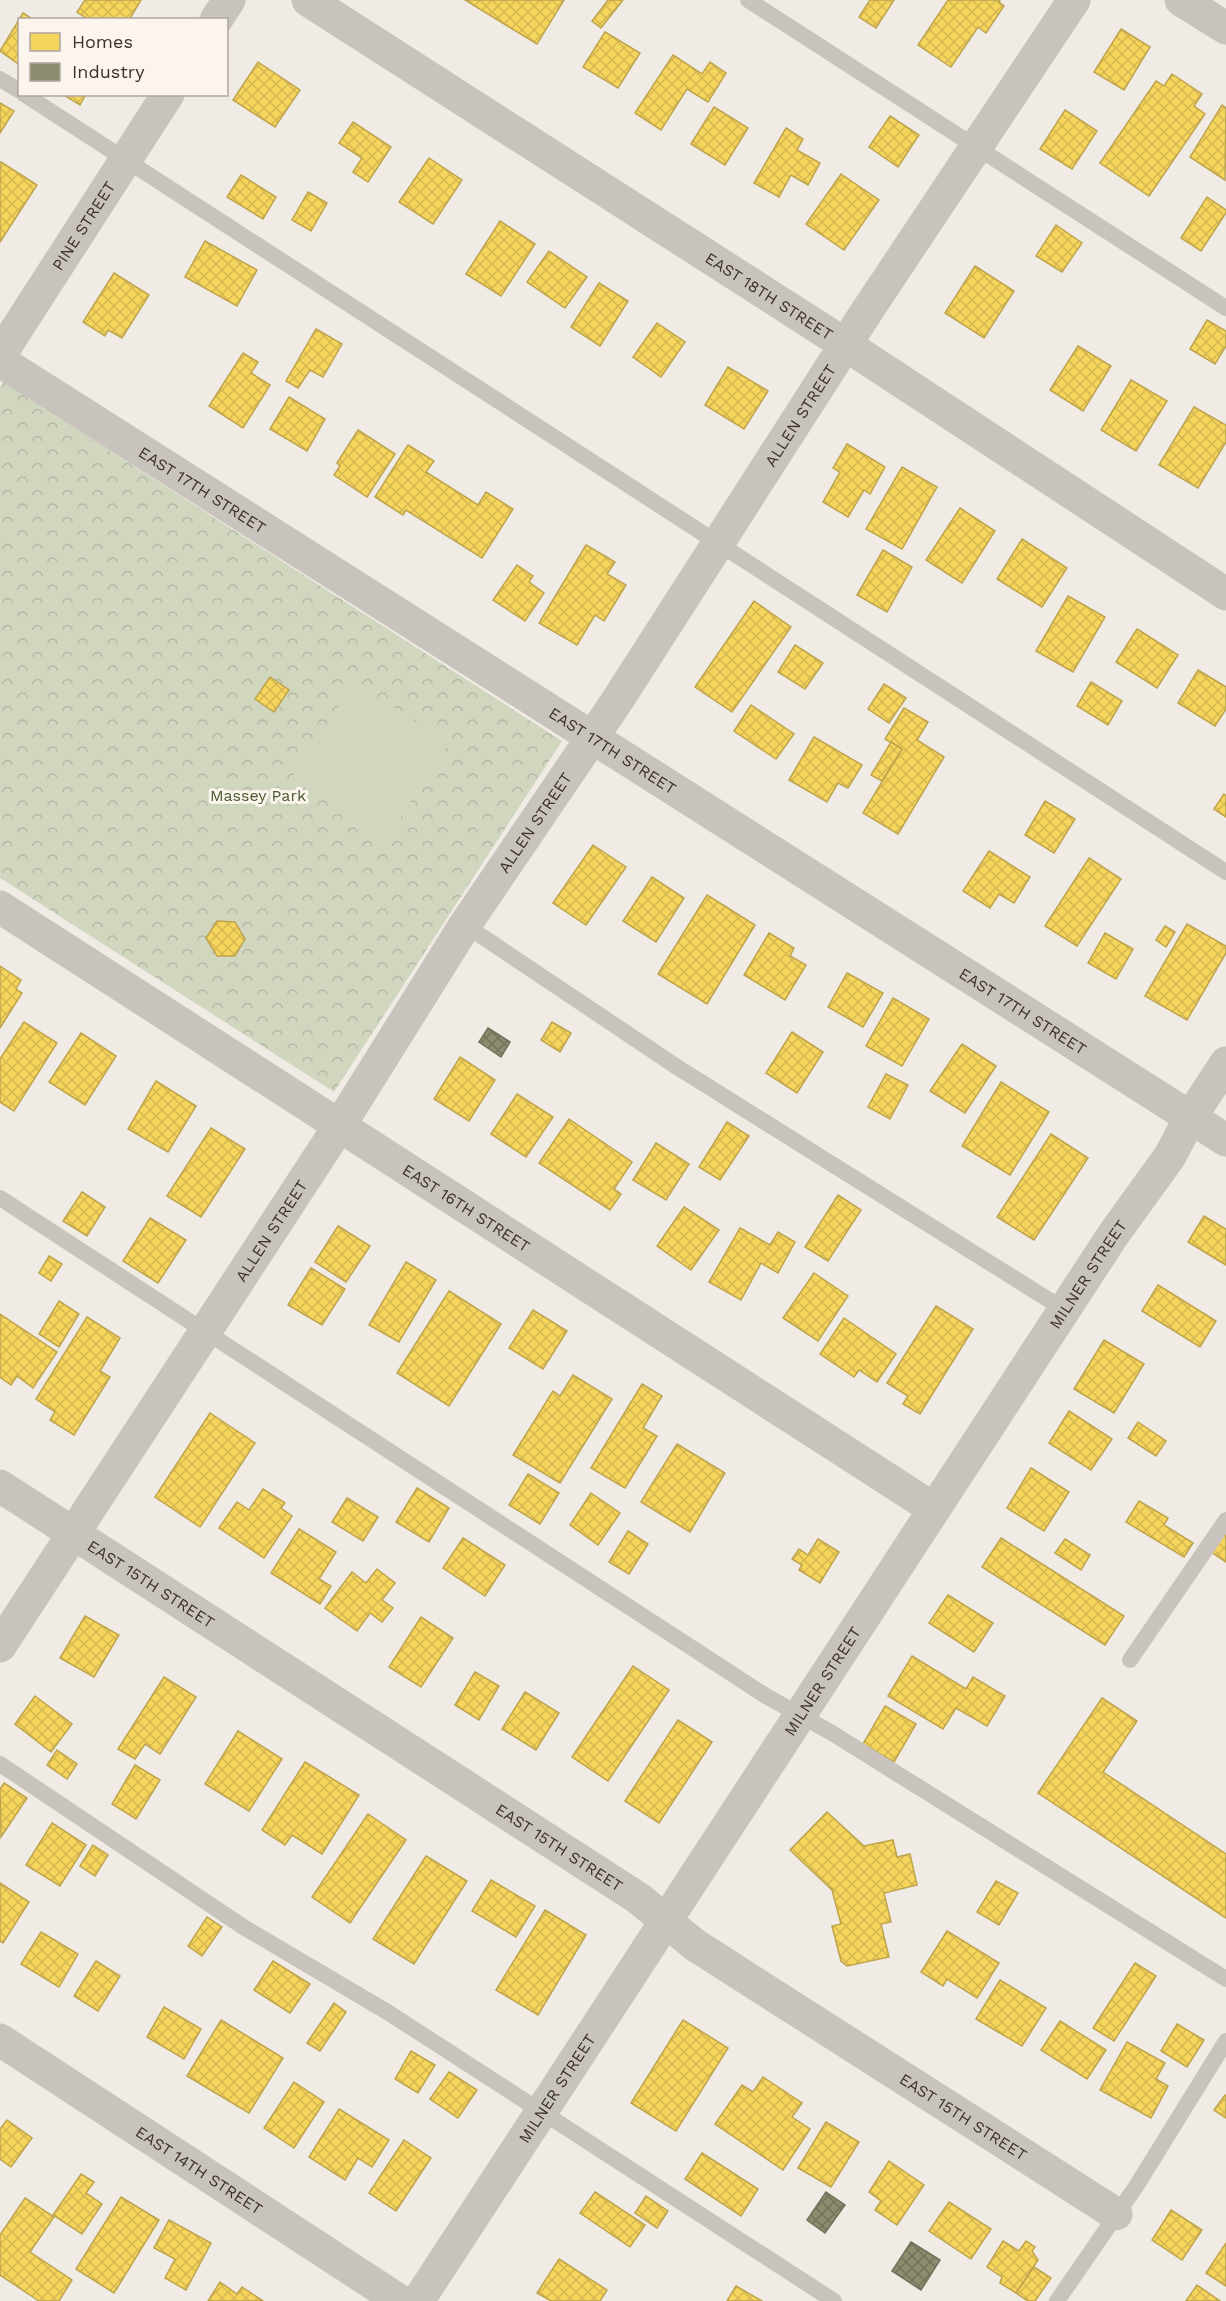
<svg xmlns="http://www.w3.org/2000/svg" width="1226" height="2301" viewBox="0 0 1226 2301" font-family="'Work Sans',sans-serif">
  <defs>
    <pattern id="forest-crowns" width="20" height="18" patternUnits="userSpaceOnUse" patternTransform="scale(1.5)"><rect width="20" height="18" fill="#d1d6bf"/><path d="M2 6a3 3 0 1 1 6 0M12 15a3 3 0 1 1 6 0" fill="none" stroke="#b4b8a4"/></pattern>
    <pattern id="homes-cross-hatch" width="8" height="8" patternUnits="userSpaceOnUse" patternTransform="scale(1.5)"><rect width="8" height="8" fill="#f6d55c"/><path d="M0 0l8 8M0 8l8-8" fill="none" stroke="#d4b750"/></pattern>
    <pattern id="industry-cross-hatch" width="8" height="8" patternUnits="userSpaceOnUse" patternTransform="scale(1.5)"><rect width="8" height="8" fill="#8c8c6e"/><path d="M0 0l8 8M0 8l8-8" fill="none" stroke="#74735b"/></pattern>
  </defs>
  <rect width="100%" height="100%" fill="#f0ebe5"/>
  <!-- forest -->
  <polygon fill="url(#forest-crowns)" points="3,382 562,741 334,1092 0,878 0,387"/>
  <!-- pitch -->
  <polygon fill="#d1d6bf" points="354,682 449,743 386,840 291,779"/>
  <!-- homes -->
  <g fill="url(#homes-cross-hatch)" stroke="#bea44d" stroke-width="1.5">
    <polygon points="85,0 141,0 129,20 89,20 77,12"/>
    <polygon points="465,0 564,0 537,44"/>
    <polygon points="608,0 623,0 601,28 592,21"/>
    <polygon points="870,0 894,0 876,28 859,17"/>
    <polygon points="948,0 1000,0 999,2 1004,6 986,33 978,27 951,67 918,45"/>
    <polygon points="23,13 34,20 20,20 20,65 0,51"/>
    <polygon points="1121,29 1150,47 1124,90 1094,72"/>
    <polygon points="605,32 640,53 618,88 583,67"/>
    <polygon points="673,55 702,74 710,62 726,73 708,102 687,89 661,130 635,113"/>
    <polygon points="258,62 300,90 275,127 233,100"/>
    <polygon points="1172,74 1202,94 1194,106 1205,114 1149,196 1100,163 1156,81 1164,86"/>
    <polygon points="62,94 86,94 80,105"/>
    <polygon points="0,103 14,111 0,133"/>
    <polygon points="1222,105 1226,108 1225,180 1190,157"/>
    <polygon points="714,107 748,128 725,165 691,144"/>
    <polygon points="1065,110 1097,131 1072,169 1040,149"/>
    <polygon points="890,116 919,135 898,167 869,147"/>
    <polygon points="353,122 391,147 368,182 353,172 362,158 339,143"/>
    <polygon points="786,128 803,139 797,150 820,163 808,185 791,175 779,197 754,183"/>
    <polygon points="429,158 462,180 433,224 399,202"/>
    <polygon points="1,162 37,185 0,242 0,163"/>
    <polygon points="841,174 879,200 844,250 806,224"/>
    <polygon points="241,175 276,197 263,219 227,197"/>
    <polygon points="308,192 327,203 311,231 292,220"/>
    <polygon points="1207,197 1226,210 1226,213 1201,251 1181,238"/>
    <polygon points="500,221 535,244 501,296 466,274"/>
    <polygon points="1056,225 1082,243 1062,272 1036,256"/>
    <polygon points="205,241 257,270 237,306 185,277"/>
    <polygon points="549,251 587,277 565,308 527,282"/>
    <polygon points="975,266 1014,291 984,338 945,313"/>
    <polygon points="114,273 149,295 122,338 108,330 105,336 83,322"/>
    <polygon points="599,283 628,301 600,346 571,327"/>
    <polygon points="1207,320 1226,331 1226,346 1215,364 1190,349"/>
    <polygon points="657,323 685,342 661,377 633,357"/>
    <polygon points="316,329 342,344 323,377 310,370 298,388 286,381"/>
    <polygon points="1078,346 1111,366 1083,411 1050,390"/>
    <polygon points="243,353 258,362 251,373 270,385 243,428 209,406"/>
    <polygon points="728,367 768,391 744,429 705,405"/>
    <polygon points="1131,380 1167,401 1136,451 1101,430"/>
    <polygon points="289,397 325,419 307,451 270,429"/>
    <polygon points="1194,407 1226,425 1226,442 1198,488 1159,465"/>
    <polygon points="358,430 395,454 367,497 334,475 340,466 337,463"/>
    <polygon points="847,444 885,467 870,494 864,490 848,517 823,502 840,472 833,468"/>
    <polygon points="408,445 434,461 426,472 478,505 486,492 513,509 482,558 406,510 403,515 375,497"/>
    <polygon points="902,467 937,487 902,549 866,529"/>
    <polygon points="960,508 995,531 962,583 926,560"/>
    <polygon points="1022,539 1067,568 1042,607 997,579"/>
    <polygon points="586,545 615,562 607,574 626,585 604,621 595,615 577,645 539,623"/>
    <polygon points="883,550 912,567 887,612 857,595"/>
    <polygon points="517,565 533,576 529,582 544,593 525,621 493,600"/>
    <polygon points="1068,596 1105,617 1073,672 1036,651"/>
    <polygon points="754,601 791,627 732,712 695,687"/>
    <polygon points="1137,629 1178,655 1157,688 1116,662"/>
    <polygon points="795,645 823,663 805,689 778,672"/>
    <polygon points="1198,670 1226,687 1226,709 1215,726 1178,703"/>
    <polygon points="270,677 289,690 274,712 255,699"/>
    <polygon points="1091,682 1122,701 1108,725 1077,706"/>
    <polygon points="884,684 906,698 889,723 868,709"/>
    <polygon points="751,705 794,734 776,759 734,731"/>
    <polygon points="904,708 928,722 917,740 944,757 898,834 863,813 902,749 885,739"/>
    <polygon points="814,737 862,765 848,788 838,783 827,802 789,780"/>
    <polygon points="891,742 902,749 882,781 871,775"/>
    <polygon points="1224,794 1226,796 1226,817 1214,809"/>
    <polygon points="1045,801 1075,819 1054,853 1025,835"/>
    <polygon points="593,845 626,867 586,925 553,903"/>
    <polygon points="989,851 1030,877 1014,903 999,894 990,908 963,891"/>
    <polygon points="1089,858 1121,879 1077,946 1045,926"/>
    <polygon points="652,877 684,898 656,942 623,921"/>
    <polygon points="707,895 755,925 707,1004 658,974"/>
    <polygon points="217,921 235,922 245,939 235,956 217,956 206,938"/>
    <polygon points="1187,924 1226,946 1226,953 1187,1020 1145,996"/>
    <polygon points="1165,926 1175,932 1166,947 1156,940"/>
    <polygon points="769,933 794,948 790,956 806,965 785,1000 744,975"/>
    <polygon points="1105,933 1133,949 1116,979 1088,963"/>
    <polygon points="0,966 21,980 16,989 22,993 0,1028"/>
    <polygon points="847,973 883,993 863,1027 828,1007"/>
    <polygon points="893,998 929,1019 902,1066 866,1046"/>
    <polygon points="24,1022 57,1043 14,1111 0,1102 0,1059"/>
    <polygon points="552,1022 571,1033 560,1052 541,1040"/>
    <polygon points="792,1032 823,1052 797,1093 766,1073"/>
    <polygon points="81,1033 116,1056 85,1105 49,1082"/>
    <polygon points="962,1044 996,1066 965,1113 930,1091"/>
    <polygon points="460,1057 495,1080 469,1121 434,1099"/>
    <polygon points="886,1074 908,1085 890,1119 868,1107"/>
    <polygon points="156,1081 196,1106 168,1152 128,1129"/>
    <polygon points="1001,1082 1049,1112 1010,1175 962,1146"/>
    <polygon points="517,1094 553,1117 526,1157 491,1134"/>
    <polygon points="569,1119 632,1162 614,1189 621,1194 610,1210 539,1163"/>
    <polygon points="727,1122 749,1136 720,1180 699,1167"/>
    <polygon points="211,1128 245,1149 201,1217 167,1196"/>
    <polygon points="1051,1134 1088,1158 1034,1240 997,1217"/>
    <polygon points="656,1143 689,1164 666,1200 633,1180"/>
    <polygon points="82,1192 105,1207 87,1236 63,1221"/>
    <polygon points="838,1195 861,1210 828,1261 805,1247"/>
    <polygon points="684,1207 719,1230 691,1270 657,1246"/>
    <polygon points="1204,1216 1226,1229 1226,1265 1188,1242"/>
    <polygon points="150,1218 186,1240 158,1283 123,1261"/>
    <polygon points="338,1226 370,1246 346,1282 315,1262"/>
    <polygon points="740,1228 770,1245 778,1232 795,1242 778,1273 761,1263 741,1300 709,1282"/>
    <polygon points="49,1256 62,1264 51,1281 39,1273"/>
    <polygon points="406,1262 436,1280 399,1342 369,1325"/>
    <polygon points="311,1268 345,1289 322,1325 288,1305"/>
    <polygon points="814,1273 848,1296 818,1341 783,1318"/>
    <polygon points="1158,1285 1216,1321 1200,1347 1142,1311"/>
    <polygon points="449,1291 501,1324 449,1406 397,1373"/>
    <polygon points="59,1301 79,1314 59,1347 39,1334"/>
    <polygon points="936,1306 973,1329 920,1414 903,1404 908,1396 887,1383"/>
    <polygon points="533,1310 567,1331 543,1369 509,1348"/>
    <polygon points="0,1314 57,1352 33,1388 17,1376 11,1385 0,1377"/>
    <polygon points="87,1317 120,1338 100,1371 110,1377 74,1435 50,1420 55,1412 36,1399"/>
    <polygon points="844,1318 896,1354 877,1382 859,1370 854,1377 820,1354"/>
    <polygon points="1104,1340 1144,1364 1114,1413 1074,1389"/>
    <polygon points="573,1375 612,1399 560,1483 513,1455 553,1391 560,1396"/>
    <polygon points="642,1384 662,1396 643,1428 657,1436 625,1488 591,1468"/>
    <polygon points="1069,1411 1112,1439 1091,1470 1049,1443"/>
    <polygon points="210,1413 255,1443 200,1527 155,1497"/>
    <polygon points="1138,1422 1166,1441 1156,1456 1128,1438"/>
    <polygon points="677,1444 725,1473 690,1532 641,1502"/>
    <polygon points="1031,1468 1069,1492 1044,1531 1007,1508"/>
    <polygon points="528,1474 559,1493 540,1524 509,1505"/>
    <polygon points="417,1488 449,1508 429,1542 396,1522"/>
    <polygon points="263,1489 285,1503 281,1508 292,1516 264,1558 219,1528 237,1502 249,1510"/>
    <polygon points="591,1493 620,1513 598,1545 570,1525"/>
    <polygon points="347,1498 378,1517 363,1541 332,1522"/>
    <polygon points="1139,1501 1168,1518 1164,1525 1193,1543 1184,1557 1126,1522"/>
    <polygon points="299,1529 336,1552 319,1579 331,1586 320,1604 271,1573"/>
    <polygon points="1226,1529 1226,1562 1211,1552"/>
    <polygon points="628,1531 648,1544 629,1574 609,1562"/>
    <polygon points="463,1538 505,1565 485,1596 443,1568"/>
    <polygon points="1001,1538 1124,1616 1105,1645 982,1567"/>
    <polygon points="818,1539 839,1552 820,1583 799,1570 802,1565 792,1559 799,1549 808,1555"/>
    <polygon points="1065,1539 1090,1555 1081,1570 1055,1553"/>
    <polygon points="377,1569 395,1583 382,1600 393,1608 382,1622 370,1613 357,1631 325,1608 352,1572 366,1583"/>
    <polygon points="948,1595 993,1623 974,1652 929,1623"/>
    <polygon points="85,1616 119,1635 94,1677 60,1658"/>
    <polygon points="421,1617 453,1638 421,1687 389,1667"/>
    <polygon points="912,1656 966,1689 973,1677 1005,1696 987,1726 956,1708 943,1729 888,1696"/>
    <polygon points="633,1666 669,1690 608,1781 572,1757"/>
    <polygon points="475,1672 499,1686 479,1720 455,1705"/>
    <polygon points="164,1677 196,1697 160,1754 145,1744 135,1759 118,1749"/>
    <polygon points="525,1692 559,1713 536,1750 502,1729"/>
    <polygon points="35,1696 72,1724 51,1752 15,1724"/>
    <polygon points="1102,1698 1137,1721 1103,1772 1226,1854 1226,1918 1038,1793"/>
    <polygon points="885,1706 916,1724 894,1762 863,1744"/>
    <polygon points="678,1720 712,1742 659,1823 625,1801"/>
    <polygon points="238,1731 282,1759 249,1811 205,1784"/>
    <polygon points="57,1750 77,1764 67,1779 47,1765"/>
    <polygon points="305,1762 359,1795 322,1854 292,1835 285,1845 262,1830"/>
    <polygon points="135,1765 160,1780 136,1819 112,1804"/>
    <polygon points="4,1783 27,1798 1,1837 0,1789"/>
    <polygon points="827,1812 864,1846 893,1840 897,1857 910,1854 917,1885 884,1893 891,1922 881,1924 889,1957 847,1966 841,1961 832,1926 841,1924 832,1890 790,1850"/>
    <polygon points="368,1814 406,1840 350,1923 312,1897"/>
    <polygon points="52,1823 86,1845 60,1886 26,1865"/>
    <polygon points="93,1845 108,1855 95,1876 80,1866"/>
    <polygon points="426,1856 467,1881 414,1964 373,1939"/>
    <polygon points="491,1880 535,1906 516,1937 472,1911"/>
    <polygon points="996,1881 1018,1893 999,1925 977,1912"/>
    <polygon points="0,1883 29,1902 3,1943 0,1941"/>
    <polygon points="545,1910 586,1935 538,2015 496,1990"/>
    <polygon points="207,1917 222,1927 202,1956 188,1946"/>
    <polygon points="947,1931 999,1963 977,1998 947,1979 943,1986 921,1972"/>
    <polygon points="41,1932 78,1954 59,1987 21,1964"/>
    <polygon points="96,1961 120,1976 98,2011 74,1996"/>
    <polygon points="273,1961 310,1984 290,2013 254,1990"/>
    <polygon points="1135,1963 1156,1976 1114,2041 1093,2028"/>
    <polygon points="1000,1980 1046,2008 1022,2046 976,2019"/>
    <polygon points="334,2003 346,2012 320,2051 307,2043"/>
    <polygon points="164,2007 201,2029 184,2059 147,2037"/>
    <polygon points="221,2020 283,2058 249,2113 187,2076"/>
    <polygon points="683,2020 728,2048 676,2131 631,2103"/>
    <polygon points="1060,2021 1106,2050 1087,2079 1041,2050"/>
    <polygon points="1177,2024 1204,2040 1187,2067 1161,2051"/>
    <polygon points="1127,2042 1165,2063 1156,2079 1168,2086 1151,2118 1100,2090"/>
    <polygon points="411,2051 435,2065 418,2093 395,2079"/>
    <polygon points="449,2072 477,2090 458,2118 430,2099"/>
    <polygon points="763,2077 802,2103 792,2117 810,2129 783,2170 715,2124 742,2085 753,2092"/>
    <polygon points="294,2082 324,2102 294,2148 264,2128"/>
    <polygon points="1225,2095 1226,2096 1226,2118 1214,2110"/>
    <polygon points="339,2109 389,2140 372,2167 358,2158 345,2180 309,2157"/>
    <polygon points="7,2120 32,2138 11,2167 0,2159 0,2129"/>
    <polygon points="826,2122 859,2142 831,2187 798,2168"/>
    <polygon points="404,2140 431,2158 396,2211 369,2193"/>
    <polygon points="702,2153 758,2189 741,2216 685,2179"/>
    <polygon points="889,2161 924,2185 897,2225 875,2210 881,2201 869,2192"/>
    <polygon points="81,2174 94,2182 86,2193 102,2204 82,2234 53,2215"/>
    <polygon points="595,2192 645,2225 630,2247 580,2213"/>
    <polygon points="646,2196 668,2211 657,2228 635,2213"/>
    <polygon points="121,2197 159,2220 114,2293 76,2269"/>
    <polygon points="25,2198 54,2217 30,2252 72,2280 59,2301 39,2301 0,2275 0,2235"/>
    <polygon points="949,2202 991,2229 971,2259 929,2231"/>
    <polygon points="1171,2210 1202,2230 1182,2260 1152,2240"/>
    <polygon points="169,2220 211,2243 186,2290 165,2278 175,2259 154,2248"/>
    <polygon points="1003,2241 1019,2251 1026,2241 1035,2247 1032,2251 1038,2260 1016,2293 1000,2283 1002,2277 987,2267"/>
    <polygon points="1226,2243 1226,2286 1206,2273"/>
    <polygon points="559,2259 607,2290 600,2301 551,2301 537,2293"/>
    <polygon points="1034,2267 1051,2278 1035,2301 1028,2301 1016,2293"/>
    <polygon points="220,2282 237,2294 242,2287 263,2301 208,2301"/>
    <polygon points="1197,2285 1220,2301 1186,2301"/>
    <polygon points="736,2286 762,2301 727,2301"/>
  </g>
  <!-- industry -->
  <g fill="url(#industry-cross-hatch)" stroke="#74705a" stroke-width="1.5">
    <polygon points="488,1028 510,1042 501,1057 479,1042"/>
    <polygon points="826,2192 845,2205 825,2233 807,2220"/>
    <polygon points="911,2242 940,2260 921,2290 892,2271"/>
  </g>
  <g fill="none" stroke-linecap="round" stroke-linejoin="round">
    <!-- service -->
    <g stroke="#c9c3be" stroke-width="16">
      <polyline points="748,0 1226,308"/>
      <polyline points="0,79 20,91"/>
      <polyline points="24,94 1226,872"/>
      <polyline points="465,925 677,1067 1065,1310"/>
      <polyline points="0,1198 766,1696 832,1733 1226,1979"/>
      <polyline points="1130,1660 1226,1520"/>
      <polyline points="0,1764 245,1928 389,2013 834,2301"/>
      <polyline points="1057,2301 1137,2185 1226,2041"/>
    </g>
    <!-- minor -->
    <g stroke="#c9c3be" stroke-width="33">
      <path id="s1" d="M 308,0 L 846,345 L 1226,594"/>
      <polyline points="1181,0 1226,28"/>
      <polyline points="216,20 229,0"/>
      <path id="s2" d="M 0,355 L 168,94"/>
      <path id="s3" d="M 0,361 L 1226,1140"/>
      <path id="s4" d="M 0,907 L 934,1509"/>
      <path id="s5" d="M 0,1486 L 638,1898 L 695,1945 L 1116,2214"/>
      <path id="s6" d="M 0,1646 L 340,1125 L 465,925 L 617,701 L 867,311 L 1074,0"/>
      <path id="s7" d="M 0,2040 L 400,2301"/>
      <path id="s8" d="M 418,2301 L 1113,1235 L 1170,1156 L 1190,1118 L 1226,1063"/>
    </g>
  </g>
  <g text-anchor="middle" stroke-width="6" stroke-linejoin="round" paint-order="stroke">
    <!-- street labels -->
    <g font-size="16" fill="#3b302b" stroke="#fbf5ee">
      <text dy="6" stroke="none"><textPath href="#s2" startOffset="154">PINE STREET</textPath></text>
      <text dy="6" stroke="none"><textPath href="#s1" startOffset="548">EAST 18TH STREET</textPath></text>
      <text dy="6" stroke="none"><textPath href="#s6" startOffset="1468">ALLEN STREET</textPath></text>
      <text dy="6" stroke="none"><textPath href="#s3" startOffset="240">EAST 17TH STREET</textPath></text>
      <text dy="6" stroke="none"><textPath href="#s3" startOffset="726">EAST 17TH STREET</textPath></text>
      <text dy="6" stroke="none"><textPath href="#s6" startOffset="982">ALLEN STREET</textPath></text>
      <text dy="6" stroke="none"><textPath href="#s3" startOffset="1212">EAST 17TH STREET</textPath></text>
      <text dy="6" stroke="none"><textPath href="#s4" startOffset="555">EAST 16TH STREET</textPath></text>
      <text dy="6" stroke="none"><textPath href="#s6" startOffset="496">ALLEN STREET</textPath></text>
      <text dy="6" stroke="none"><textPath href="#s8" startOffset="1226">MILNER STREET</textPath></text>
      <text dy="6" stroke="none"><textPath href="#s5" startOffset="180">EAST 15TH STREET</textPath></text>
      <text dy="6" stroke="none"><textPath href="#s8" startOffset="740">MILNER STREET</textPath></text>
      <text dy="6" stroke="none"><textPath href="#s5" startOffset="666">EAST 15TH STREET</textPath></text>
      <text dy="6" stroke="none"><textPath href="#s8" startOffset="254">MILNER STREET</textPath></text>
      <text dy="6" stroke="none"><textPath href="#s5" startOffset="1152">EAST 15TH STREET</textPath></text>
      <text dy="6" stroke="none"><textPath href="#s7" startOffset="238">EAST 14TH STREET</textPath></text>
    </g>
    <!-- park labels -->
    <g font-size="16" fill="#4a5a2e" stroke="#fbf5ee">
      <text x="258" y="801">Massey Park</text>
    </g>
  </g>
  <!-- legend -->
  <rect x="18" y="18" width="210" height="78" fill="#fbf5ee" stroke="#aea6a0" stroke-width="1.5"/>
  <rect x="30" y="33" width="30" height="18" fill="#f6d55c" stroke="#aea6a0" stroke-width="1.5"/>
  <text x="72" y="48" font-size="18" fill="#3b302b">Homes</text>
  <rect x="30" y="63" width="30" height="18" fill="#8c8c6e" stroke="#aea6a0" stroke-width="1.5"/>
  <text x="72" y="78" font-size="18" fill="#3b302b">Industry</text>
</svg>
